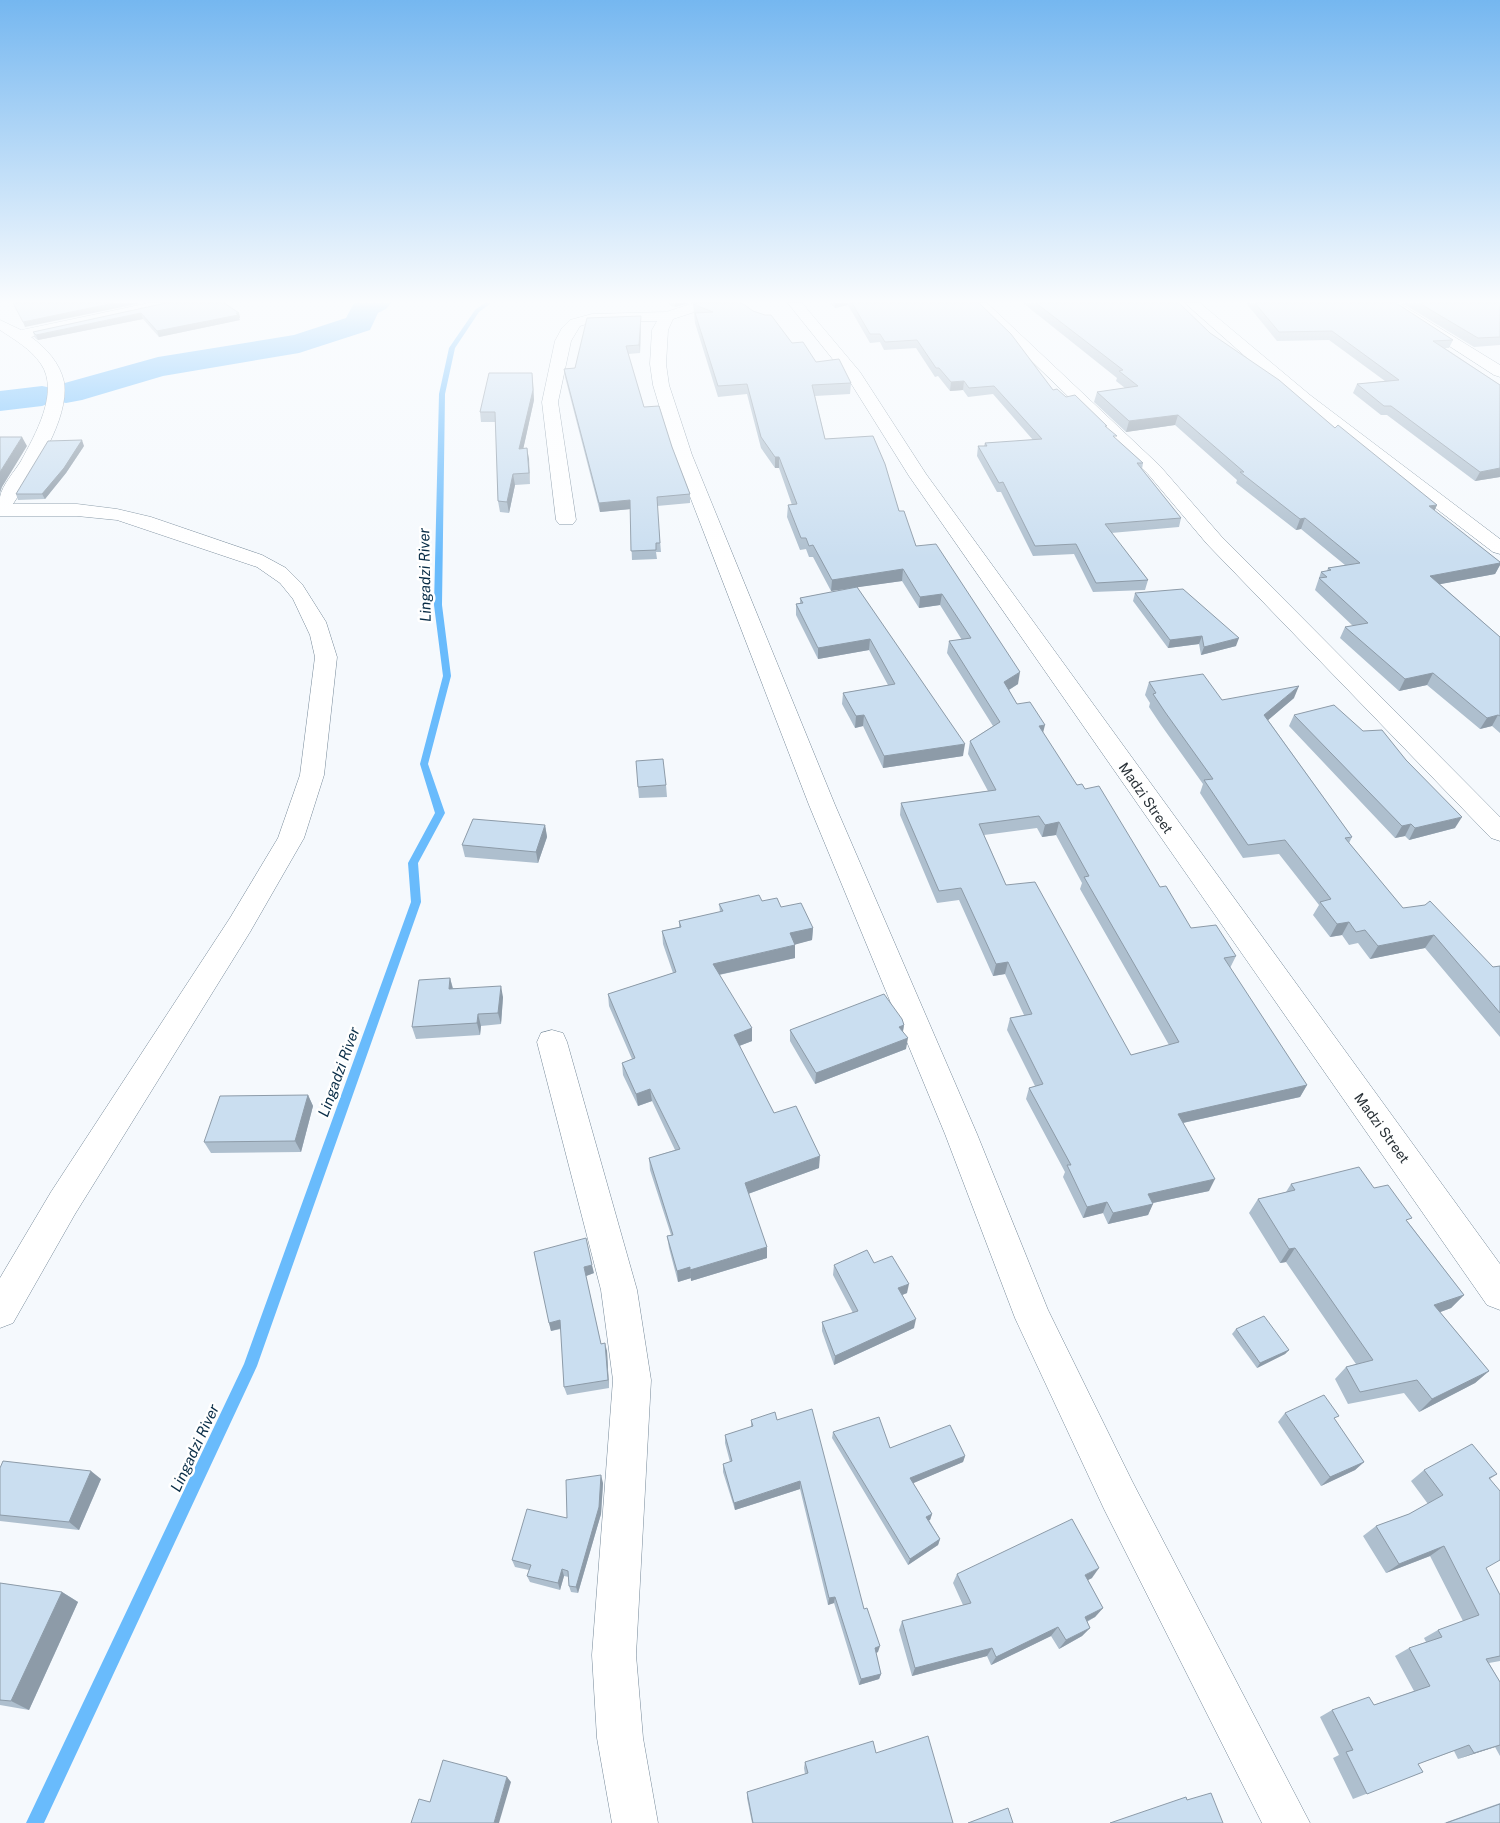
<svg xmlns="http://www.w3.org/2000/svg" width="1500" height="1823" viewBox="0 0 1500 1823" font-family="'Public Sans',sans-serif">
  <rect width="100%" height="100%" fill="#f5f9fd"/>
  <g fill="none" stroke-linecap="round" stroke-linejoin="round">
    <!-- stream -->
    <polygon fill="#69bbfc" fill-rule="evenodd" points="485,303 491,303 479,312 455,348 445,394 442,605 451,676 428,764 445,813 418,863 421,902 257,1366 44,1823 26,1823 244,1364 411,902 408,863 435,813 420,764 443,676 434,605 439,394 449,348 475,310"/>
    <!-- river -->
    <polygon fill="#69bbfc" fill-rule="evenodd" points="354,303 391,303 386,309 378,313 370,330 299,353 163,376 82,400 66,403 56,401 42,406 0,411 0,391 42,386 52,388 54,386 158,357 294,335 346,318"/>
    <!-- street casing -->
    <g stroke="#768999" stroke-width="1">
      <g id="street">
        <path d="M 149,303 L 174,303 L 167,307 L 31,337 C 46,348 60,363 64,382 C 70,419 32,475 13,504 L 77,504 L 117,509 L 151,517 L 262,555 L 286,568 L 302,584 L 326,622 L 337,657 L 324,775 L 304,838 L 250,932 L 75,1214 L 13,1323 L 0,1328 L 0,1278 L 51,1192 L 230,918 L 278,838 L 300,775 L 315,657 L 310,635 L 293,599 L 280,583 L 257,567 L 117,520 L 77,516 L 0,516 C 0,510 0,502 0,497 C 2,485 15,471 21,461 C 35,435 60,392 41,364 C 31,349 15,340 0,330 L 0,320 L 21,330 Z"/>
        <polygon points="694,303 715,303 713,306 673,319 668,330 666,364 669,385 692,455 835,805 977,1134 1048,1310 1132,1481 1310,1823 1262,1823 1104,1509 1015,1318 945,1134 809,805 674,455 653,385 650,364 652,330 657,321 593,322 580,326 571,341 558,402 576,520 573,524 559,524 556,520 542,402 555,341 562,328 570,320 592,314 666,312"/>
        <polygon points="788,303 802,303 860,372 926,474 1500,1264 1500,1310 1487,1305 909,476 847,377"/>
        <polygon points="972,303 987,303 1160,466 1221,536 1500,817 1500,841 1491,838 1207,544 1148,474"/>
        <polygon points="1185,303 1200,303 1310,395 1500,539 1500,554 1493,552 1298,403"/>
        <polygon points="1383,303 1399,303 1500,365 1500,377 1494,375"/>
        <polygon points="552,1030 563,1033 567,1042 637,1290 651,1380 636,1655 643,1738 658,1823 612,1823 597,1738 592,1655 613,1380 601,1290 537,1042 541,1033"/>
      </g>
    </g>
    <!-- street -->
    <use href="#street" fill="#fff" fill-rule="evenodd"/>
  </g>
  <!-- wall -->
  <g fill="#aebfce" fill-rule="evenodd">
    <polygon points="166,303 239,313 240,318 239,318 240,320 159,337 143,319 38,340 35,338 33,332"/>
    <polygon points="669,303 689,303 675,307 669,305"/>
    <polygon points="829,303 979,303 1053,390 1066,397 1106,428 1116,439 1143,463 1142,469 1181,518 1179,527 1111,533 1148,580 1145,590 1093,592 1074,554 1033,556 1001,492 997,492 977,456 978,446 984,446 985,443 1033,440 993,394 968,397 963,390 950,391 938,376 935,377 916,348 884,350 880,342 870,343 848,305 835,308"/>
    <polygon points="1023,303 1179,303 1210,333 1437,505 1434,511 1500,562 1500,565 1495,574 1440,584 1500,637 1500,733 1492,726 1480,729 1427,685 1399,691 1340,638 1345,627 1353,626 1315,590 1321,572 1327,571 1328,568 1345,565 1301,529 1296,530 1236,483 1237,480 1175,425 1126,432 1094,402 1097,392 1125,388 1116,381 1117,378"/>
    <polygon points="1246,303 1396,303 1453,340 1449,348 1445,348 1500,385 1500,477 1475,481 1387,415 1381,415 1353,393 1357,384 1385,381 1329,340 1277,341"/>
    <polygon points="1402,303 1500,303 1500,345 1474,347"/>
    <path d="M 693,304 L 792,343 L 816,362 L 851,383 L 850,394 L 815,396 L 825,439 L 899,511 L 916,546 L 1018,684 L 1009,690 L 1017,704 L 1043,733 L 1077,785 L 1085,789 L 1191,928 L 1236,956 L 1230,968 L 1307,1085 L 1300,1097 L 1183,1123 L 1209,1191 L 1153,1203 L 1148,1215 L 1108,1224 L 1103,1213 L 1083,1218 L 1063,1177 L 1065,1172 L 1026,1099 L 1029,1088 L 1035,1086 L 1007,1030 L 1010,1018 L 1024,1015 L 1005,974 L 993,976 L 959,900 L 937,903 L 900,815 L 901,803 L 988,791 L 968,754 L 970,741 L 993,726 L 947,653 L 949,641 L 962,640 L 940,605 L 919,608 L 902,581 L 857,587 L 963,756 L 883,768 L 863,726 L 855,728 L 842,704 L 843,693 L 888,685 L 869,650 L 818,659 L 796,615 L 796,604 L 800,603 L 800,598 L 854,588 L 831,591 L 813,557 L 809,557 L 806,549 L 800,550 L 787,517 L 788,505 L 792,505 L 779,468 L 775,468 L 761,448 L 747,394 L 718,397 L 695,323 ZM 1037,828 L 1042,837 L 1056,835 L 1082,883 L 1080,889 L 1169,1045 L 1131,1055 L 1006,885 L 984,835 Z"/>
    <polygon points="641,324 640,353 628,354 644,407 672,447 690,494 690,503 657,506 661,552 656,552 657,559 632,560 630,509 600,512 565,377 564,369 575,368"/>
    <polygon points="533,382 534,400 523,449 527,448 530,484 515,485 509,513 500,512 498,501 496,422 481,422 480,412"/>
    <polygon points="84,446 66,473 45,499 18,500 16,494"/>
    <polygon points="1135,593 1236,646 1201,655 1199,644 1168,648 1133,601"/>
    <polygon points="1149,682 1222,700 1294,698 1268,720 1352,837 1349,843 1403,908 1493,967 1500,966 1500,1037 1425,948 1370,959 1358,943 1349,945 1342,935 1330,937 1313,915 1319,905 1279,854 1243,858 1200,793 1203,784 1161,725 1149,707 1150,703 1145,695"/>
    <polygon points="1294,715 1455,828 1409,840 1405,836 1395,838 1289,726"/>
    <polygon points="666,785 667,797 639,798 638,787"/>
    <polygon points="545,825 547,837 538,863 465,857 462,845"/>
    <polygon points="762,901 781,907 813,928 812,940 795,944 795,958 719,975 752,1041 739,1046 774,1113 819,1168 748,1194 767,1247 767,1258 691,1281 691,1278 678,1282 669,1248 667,1236 671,1235 650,1170 649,1158 675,1150 652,1101 638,1106 623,1075 622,1063 632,1059 609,1006 608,994 673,973 663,944 662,931 679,927 679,921 720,912 719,904"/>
    <polygon points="450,978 453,988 503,997 501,1024 481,1026 480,1035 416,1039 412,1027"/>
    <polygon points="904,1025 903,1032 906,1049 815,1084 790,1041 790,1030"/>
    <polygon points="308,1095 313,1106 301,1152 211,1153 204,1142"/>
    <polygon points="1291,1184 1374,1188 1408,1222 1464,1295 1451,1308 1440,1312 1489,1371 1475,1383 1419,1412 1404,1393 1348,1404 1335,1379 1346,1367 1356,1364 1286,1262 1280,1263 1249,1213 1258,1199 1286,1192"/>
    <polygon points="534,1252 594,1273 586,1276 601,1344 607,1351 609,1388 567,1395 564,1387 561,1329 551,1331"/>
    <polygon points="874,1263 907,1293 902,1295 914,1328 834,1365 822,1331 822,1322 853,1313 833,1275 834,1265"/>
    <polygon points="1236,1329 1289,1350 1285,1354 1257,1368 1232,1334"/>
    <polygon points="1285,1413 1335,1420 1364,1462 1355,1470 1321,1486 1278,1422"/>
    <polygon points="751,1420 777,1420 864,1609 878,1652 876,1653 881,1674 879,1679 859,1685 834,1603 828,1605 800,1489 735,1510 723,1472 723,1464 730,1462 725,1443 725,1435 751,1427"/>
    <polygon points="833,1432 890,1448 965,1456 963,1462 913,1483 932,1514 930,1520 929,1520 940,1539 938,1545 908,1565 832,1438"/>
    <polygon points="0,1468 101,1479 79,1530 0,1521"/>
    <polygon points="1424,1470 1497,1474 1490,1479 1486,1569 1500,1595 1500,1661 1489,1663 1500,1682 1500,1756 1495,1747 1458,1759 1454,1751 1418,1764 1423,1772 1353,1799 1333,1758 1339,1755 1320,1717 1332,1710 1374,1705 1414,1691 1395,1656 1409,1648 1426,1642 1424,1638 1438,1630 1463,1621 1430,1556 1386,1573 1363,1536 1376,1526 1409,1514 1428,1504 1411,1481"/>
    <polygon points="603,1483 601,1514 578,1593 571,1592 569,1586 569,1577 564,1576 560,1590 530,1582 527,1576 529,1570 515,1567 512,1560 567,1518"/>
    <polygon points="957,1574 1092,1578 1088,1580 1103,1608 1095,1617 1087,1622 1090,1628 1082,1636 1059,1649 1051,1636 991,1665 987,1656 912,1676 899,1630 902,1621 963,1605 953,1583"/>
    <polygon points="0,1583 62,1592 78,1602 29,1710 0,1705"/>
    <polygon points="876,1753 953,1823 752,1823 747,1798 747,1792 805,1774 804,1768 805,1762"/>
    <polygon points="1500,1803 1500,1823 1444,1823"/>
  </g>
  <!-- shaded-wall -->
  <g fill="#8d9ba8">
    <polygon points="114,303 142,303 25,327 23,322"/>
    <polygon points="675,303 689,303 675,307"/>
    <polygon points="835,303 848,303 848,305 835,308"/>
    <polygon points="141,313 143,319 38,340 36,335"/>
    <polygon points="239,313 240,318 239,318 240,320 159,337 157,331"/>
    <polygon points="641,316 641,324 640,353 639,345"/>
    <polygon points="532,373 534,400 521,459 519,449"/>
    <polygon points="964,381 963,390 950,391 951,382"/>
    <polygon points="1178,415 1175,425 1126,432 1129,421"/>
    <polygon points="22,437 27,446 2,487 0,493 0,472"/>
    <polygon points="82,440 84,446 66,473 45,499 42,494"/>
    <polygon points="527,448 529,459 530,484 529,473"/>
    <rect x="775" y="457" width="4" height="11"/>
    <polygon points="1500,468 1500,477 1475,481 1480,472"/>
    <polygon points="513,474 515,485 509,513 507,502"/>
    <polygon points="630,500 631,509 600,512 599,503"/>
    <polygon points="1437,505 1432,516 1429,506"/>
    <polygon points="1305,518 1301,529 1296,530 1300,519"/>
    <polygon points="1500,563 1500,565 1495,574 1425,587 1430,576"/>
    <polygon points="903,569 902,581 831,591 832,580"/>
    <polygon points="942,594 940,605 919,608 920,597"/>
    <polygon points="1202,636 1199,644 1168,648 1170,640"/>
    <polygon points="1239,638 1236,646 1201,655 1204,647"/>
    <polygon points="870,639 869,650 818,659 818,648"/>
    <polygon points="1020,672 1018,684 1002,694 1004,682"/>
    <polygon points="1433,673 1427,685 1399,691 1405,679"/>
    <polygon points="1299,686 1294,698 1259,728 1264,715"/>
    <polygon points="864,715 863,726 855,728 856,716"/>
    <polygon points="1498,715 1492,726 1480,729 1487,718"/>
    <polygon points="1045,725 1042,737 1039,726"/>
    <polygon points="965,744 963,756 883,768 884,756"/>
    <polygon points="1462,817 1455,828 1409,840 1415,828"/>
    <polygon points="1059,822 1056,835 1042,837 1045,825"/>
    <polygon points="1411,824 1405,836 1395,838 1402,826"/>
    <polygon points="545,825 547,837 538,863 536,852"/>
    <polygon points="1349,922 1342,935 1330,937 1337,924"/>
    <polygon points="813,928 812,940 790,946 790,933"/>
    <polygon points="1434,935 1425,948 1370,959 1378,946"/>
    <polygon points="795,945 795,958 713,976 713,964"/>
    <polygon points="1008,962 1005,974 993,976 996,964"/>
    <polygon points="450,978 453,990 449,989"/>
    <polygon points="501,986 503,997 501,1024 498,1013"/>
    <polygon points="478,1014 481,1026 480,1035 477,1023"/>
    <polygon points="904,1025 902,1036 899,1027"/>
    <polygon points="752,1028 752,1041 734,1048 734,1035"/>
    <polygon points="908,1038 906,1049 815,1084 816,1073"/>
    <polygon points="1307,1085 1300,1097 1173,1125 1178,1114"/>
    <polygon points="650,1089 652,1101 638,1106 636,1094"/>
    <polygon points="308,1095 313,1106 301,1152 295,1141"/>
    <polygon points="820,1156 819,1168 745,1195 745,1183"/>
    <polygon points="1215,1179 1209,1191 1143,1205 1148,1194"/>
    <polygon points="1107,1202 1103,1213 1083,1218 1087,1207"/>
    <polygon points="1153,1204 1148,1215 1108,1224 1113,1213"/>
    <polygon points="767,1247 767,1258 691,1281 690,1270"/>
    <polygon points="1295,1248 1286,1262 1280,1263 1289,1249"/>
    <polygon points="592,1265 594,1273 586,1276 584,1267"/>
    <polygon points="690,1267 691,1278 678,1282 677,1271"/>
    <polygon points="909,1284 907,1293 897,1297 898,1288"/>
    <polygon points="1464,1295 1451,1308 1422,1319 1434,1305"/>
    <polygon points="916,1319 914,1328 834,1365 835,1356"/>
    <polygon points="560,1320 562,1328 551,1331 549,1323"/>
    <polygon points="605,1343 607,1351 609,1388 608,1380"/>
    <polygon points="1289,1350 1285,1354 1257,1368 1260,1363"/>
    <polygon points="1489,1371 1475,1383 1419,1412 1432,1399"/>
    <polygon points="965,1456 963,1462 909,1485 910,1478"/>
    <polygon points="1364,1462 1355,1470 1321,1486 1330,1477"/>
    <polygon points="91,1471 101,1479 79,1530 69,1522"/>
    <polygon points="601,1475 603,1483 601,1514 578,1593 576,1587"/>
    <polygon points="800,1481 800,1489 735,1510 734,1503"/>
    <polygon points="932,1514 930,1520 924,1523 926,1517"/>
    <polygon points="940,1539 938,1545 908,1565 910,1559"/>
    <polygon points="1444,1546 1430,1556 1386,1573 1399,1564"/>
    <polygon points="1099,1568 1092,1578 1078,1585 1085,1575"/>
    <polygon points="562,1569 564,1576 560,1590 558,1583"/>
    <polygon points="62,1592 78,1602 29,1710 11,1701"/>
    <polygon points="835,1597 834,1603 828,1605 829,1598"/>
    <polygon points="1103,1608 1095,1617 1077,1626 1085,1617"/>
    <polygon points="1058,1627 1051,1636 991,1665 996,1657"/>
    <polygon points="1090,1628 1082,1636 1059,1649 1066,1640"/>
    <polygon points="880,1646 878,1652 873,1654 875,1648"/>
    <polygon points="992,1648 987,1656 912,1676 915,1668"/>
    <polygon points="881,1674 879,1679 859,1685 861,1679"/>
    <polygon points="1500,1745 1495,1747 1458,1759 1474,1753"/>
    <polygon points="507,1777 511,1782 499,1823 494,1823"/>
  </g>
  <!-- building -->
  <g fill="#cadef0" stroke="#8d9ba8" fill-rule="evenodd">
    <polygon points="13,303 114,303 23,322"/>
    <polygon points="166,303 224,303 239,313 236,313 238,315 157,331 141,313 36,335 33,332"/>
    <path d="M 699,303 L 742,303 L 753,311 L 765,315 L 771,315 L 792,343 L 803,342 L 816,362 L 839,359 L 851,383 L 812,385 L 825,439 L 873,436 L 885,464 L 899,511 L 904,511 L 916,546 L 936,544 L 1020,672 L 1004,682 L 1017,704 L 1030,702 L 1045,725 L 1039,726 L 1077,785 L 1082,784 L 1085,789 L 1099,786 L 1160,887 L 1166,886 L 1191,928 L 1216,925 L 1236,956 L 1224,958 L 1307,1085 L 1178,1114 L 1215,1179 L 1148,1194 L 1153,1204 L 1113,1213 L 1107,1202 L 1087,1207 L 1067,1165 L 1071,1165 L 1029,1088 L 1043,1084 L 1010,1018 L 1032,1014 L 1008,962 L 996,964 L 961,888 L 939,891 L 901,803 L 996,790 L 970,741 L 1000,722 L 949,641 L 971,638 L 942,594 L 920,597 L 903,569 L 832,580 L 813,545 L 809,546 L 806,538 L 801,538 L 788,505 L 797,504 L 779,457 L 775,457 L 761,437 L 747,384 L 718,386 L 695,313 L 713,312 L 693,304 ZM 1039,816 L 1045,825 L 1059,822 L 1089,876 L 1084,877 L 1179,1042 L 1131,1055 L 1035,882 L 1006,885 L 979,824 Z"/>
    <polygon points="852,303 979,303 1011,334 1053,390 1057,389 1066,397 1075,395 1107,426 1105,426 1117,436 1113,436 1143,463 1137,463 1181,518 1105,524 1148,580 1096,583 1076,544 1035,546 1003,482 999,483 978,446 987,446 985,443 1042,439 994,386 969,388 964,381 951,382 939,368 936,368 917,340 885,342 880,334 870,334"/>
    <polygon points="1036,303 1179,303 1210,333 1279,380 1335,428 1338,425 1437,505 1429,506 1500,562 1500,563 1430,576 1500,637 1500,716 1498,715 1487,718 1433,673 1405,679 1345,627 1368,623 1319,578 1327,577 1321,572 1331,570 1328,568 1360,563 1305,518 1300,519 1240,472 1244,472 1178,415 1129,421 1097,392 1138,386 1119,371 1123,370"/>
    <polygon points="1255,303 1396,303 1453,340 1433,341 1500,385 1500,468 1480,472 1391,406 1384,406 1357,384 1399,380 1332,331 1279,332"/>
    <polygon points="1419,303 1500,303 1500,337 1478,338"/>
    <polygon points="641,316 639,345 626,346 644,407 659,406 672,447 690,494 657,497 660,543 656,543 656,550 631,551 630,500 599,503 564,369 575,368 587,318"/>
    <polygon points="489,373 532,373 533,390 519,449 527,448 529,473 513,474 507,502 498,501 495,412 480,412"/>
    <polygon points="0,437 22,437 0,472"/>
    <polygon points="82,440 64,468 42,494 16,494 48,441"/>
    <polygon points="857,587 965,744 884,756 864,715 856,716 843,693 895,684 870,639 818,648 796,604 803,603 800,598"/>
    <polygon points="1183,589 1239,638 1204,647 1202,636 1170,640 1135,593"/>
    <polygon points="1203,674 1222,700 1299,686 1264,715 1352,837 1345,838 1403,908 1425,905 1430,901 1493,967 1500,966 1500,1013 1434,935 1378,946 1365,930 1356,932 1349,922 1337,924 1320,902 1331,899 1285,840 1248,845 1204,780 1213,779 1165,712 1153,694 1156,693 1149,682"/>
    <polygon points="1334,705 1363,731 1382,730 1406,760 1462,817 1415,828 1411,824 1402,826 1294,715"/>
    <polygon points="663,759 666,785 638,787 636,761"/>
    <polygon points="473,819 545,825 536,852 462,845"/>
    <polygon points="759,895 762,901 777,898 781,907 801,903 813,928 790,933 795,945 713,964 752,1028 734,1035 774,1113 796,1106 820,1156 745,1183 767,1247 690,1270 690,1267 677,1271 667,1236 673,1235 649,1158 680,1149 650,1089 636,1094 622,1063 635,1058 608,994 676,972 662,931 681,927 679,921 723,911 719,904"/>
    <polygon points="450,978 449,989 501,986 498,1013 478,1014 477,1023 412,1027 419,980"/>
    <polygon points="884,994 902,1019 904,1025 899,1027 908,1038 816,1073 790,1030"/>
    <polygon points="308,1095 295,1141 204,1142 220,1096"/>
    <polygon points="1359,1167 1374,1188 1388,1185 1412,1218 1406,1220 1464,1295 1434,1305 1489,1371 1432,1399 1417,1380 1360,1392 1346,1367 1373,1360 1295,1248 1289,1249 1258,1199 1295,1190 1291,1184"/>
    <polygon points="586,1238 592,1265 584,1267 601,1344 605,1343 608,1380 564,1387 560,1320 549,1323 534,1252"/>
    <polygon points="867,1250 874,1263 892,1256 909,1284 898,1288 916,1319 835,1356 822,1322 858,1311 834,1265"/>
    <polygon points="1264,1316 1289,1350 1260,1363 1236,1329"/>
    <polygon points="1324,1395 1339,1416 1334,1418 1364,1462 1330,1477 1285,1413"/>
    <polygon points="812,1409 864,1609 867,1608 880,1646 875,1648 881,1674 861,1679 835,1597 829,1598 800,1481 734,1503 723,1464 732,1461 725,1435 753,1426 751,1420 775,1412 777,1420"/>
    <polygon points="879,1417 890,1448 950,1425 965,1456 910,1478 932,1514 926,1517 940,1539 910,1559 833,1432"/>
    <polygon points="1472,1444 1497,1474 1489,1478 1500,1491 1500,1560 1486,1568 1500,1595 1500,1656 1486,1659 1500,1682 1500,1745 1474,1753 1469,1745 1418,1764 1423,1772 1367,1794 1346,1752 1353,1750 1332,1710 1369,1697 1374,1705 1430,1686 1409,1648 1442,1637 1438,1630 1479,1615 1444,1546 1399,1564 1376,1526 1409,1514 1443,1495 1424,1470"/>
    <polygon points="3,1461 91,1471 69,1522 0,1515 0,1468"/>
    <polygon points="601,1475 599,1507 576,1587 569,1586 568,1571 562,1569 558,1583 527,1576 531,1565 512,1560 527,1509 567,1518 566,1480"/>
    <polygon points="1072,1519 1099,1568 1085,1575 1103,1608 1085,1617 1090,1628 1066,1640 1058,1627 996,1657 992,1648 915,1668 902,1621 971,1603 957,1574"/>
    <polygon points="0,1583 62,1592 11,1701 0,1700"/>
    <polygon points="928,1736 953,1823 753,1823 747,1792 808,1773 805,1762 873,1741 876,1753"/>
    <polygon points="443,1760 507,1777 494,1823 411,1823 419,1799 430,1802"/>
    <polygon points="1211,1793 1223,1823 1110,1823 1186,1797 1187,1800"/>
    <polygon points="1500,1804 1500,1823 1446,1823"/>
    <polygon points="1008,1808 1013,1823 968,1823"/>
  </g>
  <!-- sky -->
  <linearGradient id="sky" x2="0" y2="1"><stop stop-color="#75b7f0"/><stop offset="0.54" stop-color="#fafcfe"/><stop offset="1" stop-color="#fafcfe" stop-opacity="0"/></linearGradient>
  <rect width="1500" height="558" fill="url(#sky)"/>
  <g text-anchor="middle" stroke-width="5" stroke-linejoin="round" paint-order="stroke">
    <!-- street labels -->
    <g font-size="14" fill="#293137" stroke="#fff">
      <text transform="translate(1146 798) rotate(55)" y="5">Madzi Street</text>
      <text transform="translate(1382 1128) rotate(54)" y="5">Madzi Street</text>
    </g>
    <!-- water labels -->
    <g font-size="15" font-style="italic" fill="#092d47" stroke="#fff">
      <text transform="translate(425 575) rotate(-91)" y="5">Lingadzi River</text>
      <text transform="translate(339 1072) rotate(-70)" y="5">Lingadzi River</text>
      <text transform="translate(195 1448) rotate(-65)" y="5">Lingadzi River</text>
    </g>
  </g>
</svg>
